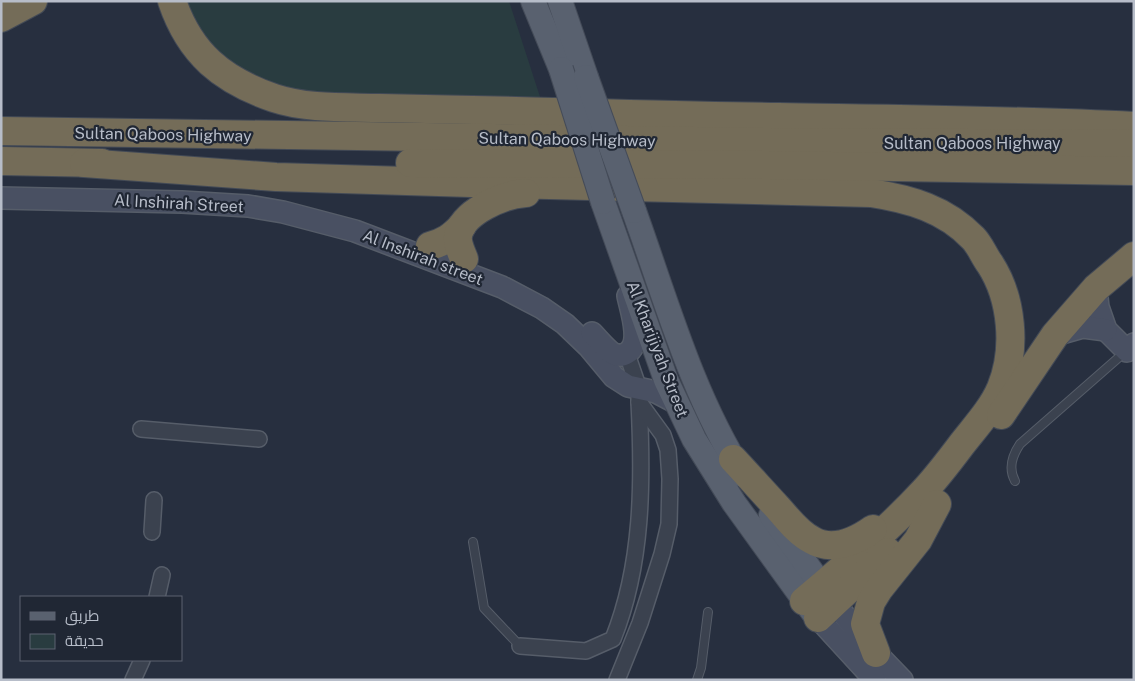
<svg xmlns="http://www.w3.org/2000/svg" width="1135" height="681" viewBox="0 0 1135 681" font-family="'Public Sans',Cairo,sans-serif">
  <rect width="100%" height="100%" fill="#272f3f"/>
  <!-- green -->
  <polygon fill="#293c40" points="180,1 509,1 542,103 337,99 256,82 214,52"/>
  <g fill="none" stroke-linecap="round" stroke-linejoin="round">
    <!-- lane casing -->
    <g stroke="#565d69" stroke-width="10">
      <g id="lane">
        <path d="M 1015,481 C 1008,468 1012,456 1020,444 L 1125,352"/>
        <polyline points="473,542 484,608 520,646"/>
        <polyline points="697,680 701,668 708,612"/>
      </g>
    </g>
    <!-- street casing -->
    <g stroke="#565d69" stroke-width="18">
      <g id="street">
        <polyline points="141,429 259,439"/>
        <polyline points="152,532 154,500"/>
        <polyline points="157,597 162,575"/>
        <path d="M 520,646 L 586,651 L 613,639 C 643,564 643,481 639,402"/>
        <polyline points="133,680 142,660"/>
        <polyline points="617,680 640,623 662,554 669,524 670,479 668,450 663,435 639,402 639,389 627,354"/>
      </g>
    </g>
    <!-- secondary casing -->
    <g stroke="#565d69" stroke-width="24">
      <g id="secondary">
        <polyline points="1,198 182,202 248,206 283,212 355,231 502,287 542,308 565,324 589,347 614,377 628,386 656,392 677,403"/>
        <polyline points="1096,288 1098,307 1106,330 1127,351 1134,344"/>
        <path d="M 592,333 C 598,339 605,348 612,353 C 617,356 622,356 627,353 C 643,343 631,311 628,296"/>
        <polyline points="1055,335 1083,327 1106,330"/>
        <polyline points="834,603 876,653 902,680"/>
        <polyline points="818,618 875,680"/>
      </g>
    </g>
    <!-- primary casing -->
    <g stroke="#444b58" stroke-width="26">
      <g id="primary">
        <polyline points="533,1 561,69"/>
        <polyline points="560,1 586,77"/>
        <polyline points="603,202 666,380 694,439 734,503 815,615"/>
        <path d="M 634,211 C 666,300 692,395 743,475"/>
        <polyline points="771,515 832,600"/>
      </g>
    </g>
    <!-- highway casing -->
    <g stroke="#434a56" stroke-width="30">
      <g id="highway">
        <path d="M 172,1 C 190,54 222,80 274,98 C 307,109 345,107 380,108 C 425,109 471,110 516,111 C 604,113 692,116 779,117 C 898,119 1016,120 1134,126"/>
        <polyline points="1,18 33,1"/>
        <polyline points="1,131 770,142 1134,144"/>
        <polyline points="1,161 102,163"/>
        <path d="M 84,163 L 276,177 L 471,183 L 871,193 C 910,199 945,209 973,238 C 980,245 984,256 990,264 C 1012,298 1017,349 1001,388 C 992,409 976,426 962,444 C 950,460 938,476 924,491 C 887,531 845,566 804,601"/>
        <polyline points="410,163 769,165 1134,171"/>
        <path d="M 430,246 C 444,242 452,237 462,226"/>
        <path d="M 464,259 C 461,251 457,244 458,236 C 462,212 504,194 526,193"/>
        <polyline points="1001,415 1055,335 1096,288 1134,256"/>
        <path d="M 733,459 C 748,475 763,492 778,508 C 788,519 798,533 812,540 C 832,552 856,541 873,529"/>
        <polyline points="818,618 888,552"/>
        <polyline points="876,653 865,624 871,602 879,589 918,540 937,504"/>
      </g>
    </g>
    <!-- lane -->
    <use href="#lane" stroke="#3b424f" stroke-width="8"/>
    <!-- street -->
    <use href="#street" stroke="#3b424f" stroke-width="15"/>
    <!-- secondary -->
    <use href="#secondary" stroke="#495062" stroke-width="21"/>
    <!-- primary -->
    <use href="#primary" stroke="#59616f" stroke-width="24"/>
    <!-- highway -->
    <use href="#highway" stroke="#746c58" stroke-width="28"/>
    <!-- primary-bridge casing -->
    <g stroke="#444b58" stroke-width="26" stroke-linecap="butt">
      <g id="primary-bridge">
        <polyline points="561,69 603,202"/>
        <polyline points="586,77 634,211"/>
      </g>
    </g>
    <!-- primary-bridge -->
    <use href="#primary-bridge" stroke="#59616f" stroke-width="24"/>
  </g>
  <g text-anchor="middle" stroke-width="4.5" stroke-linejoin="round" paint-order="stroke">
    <!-- street labels -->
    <g font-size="16" fill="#b7bdc9" stroke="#202734">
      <text transform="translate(163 134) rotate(1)" y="6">Sultan Qaboos Highway</text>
      <text transform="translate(567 139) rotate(1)" y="6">Sultan Qaboos Highway</text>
      <text x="972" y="149">Sultan Qaboos Highway</text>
      <text transform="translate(179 203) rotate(3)" y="6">Al Inshirah Street</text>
      <text transform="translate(423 257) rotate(21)" y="6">Al Inshirah street</text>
      <text transform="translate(658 349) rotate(69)" y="6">Al Kharijiyah Street</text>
    </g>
  </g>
  <!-- border -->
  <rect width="1135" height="681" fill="none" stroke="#b7bdc9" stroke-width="5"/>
  <!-- legend -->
  <rect x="20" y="596" width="162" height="65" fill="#202734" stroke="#5c6370"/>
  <rect x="30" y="612" width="25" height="8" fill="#59616f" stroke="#5c6370"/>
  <text x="65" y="621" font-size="15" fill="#b7bdc9">طريق</text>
  <rect x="30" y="634" width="25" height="15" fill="#293c40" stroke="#5c6370"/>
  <text x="65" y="646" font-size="15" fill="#b7bdc9">حديقة</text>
</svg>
